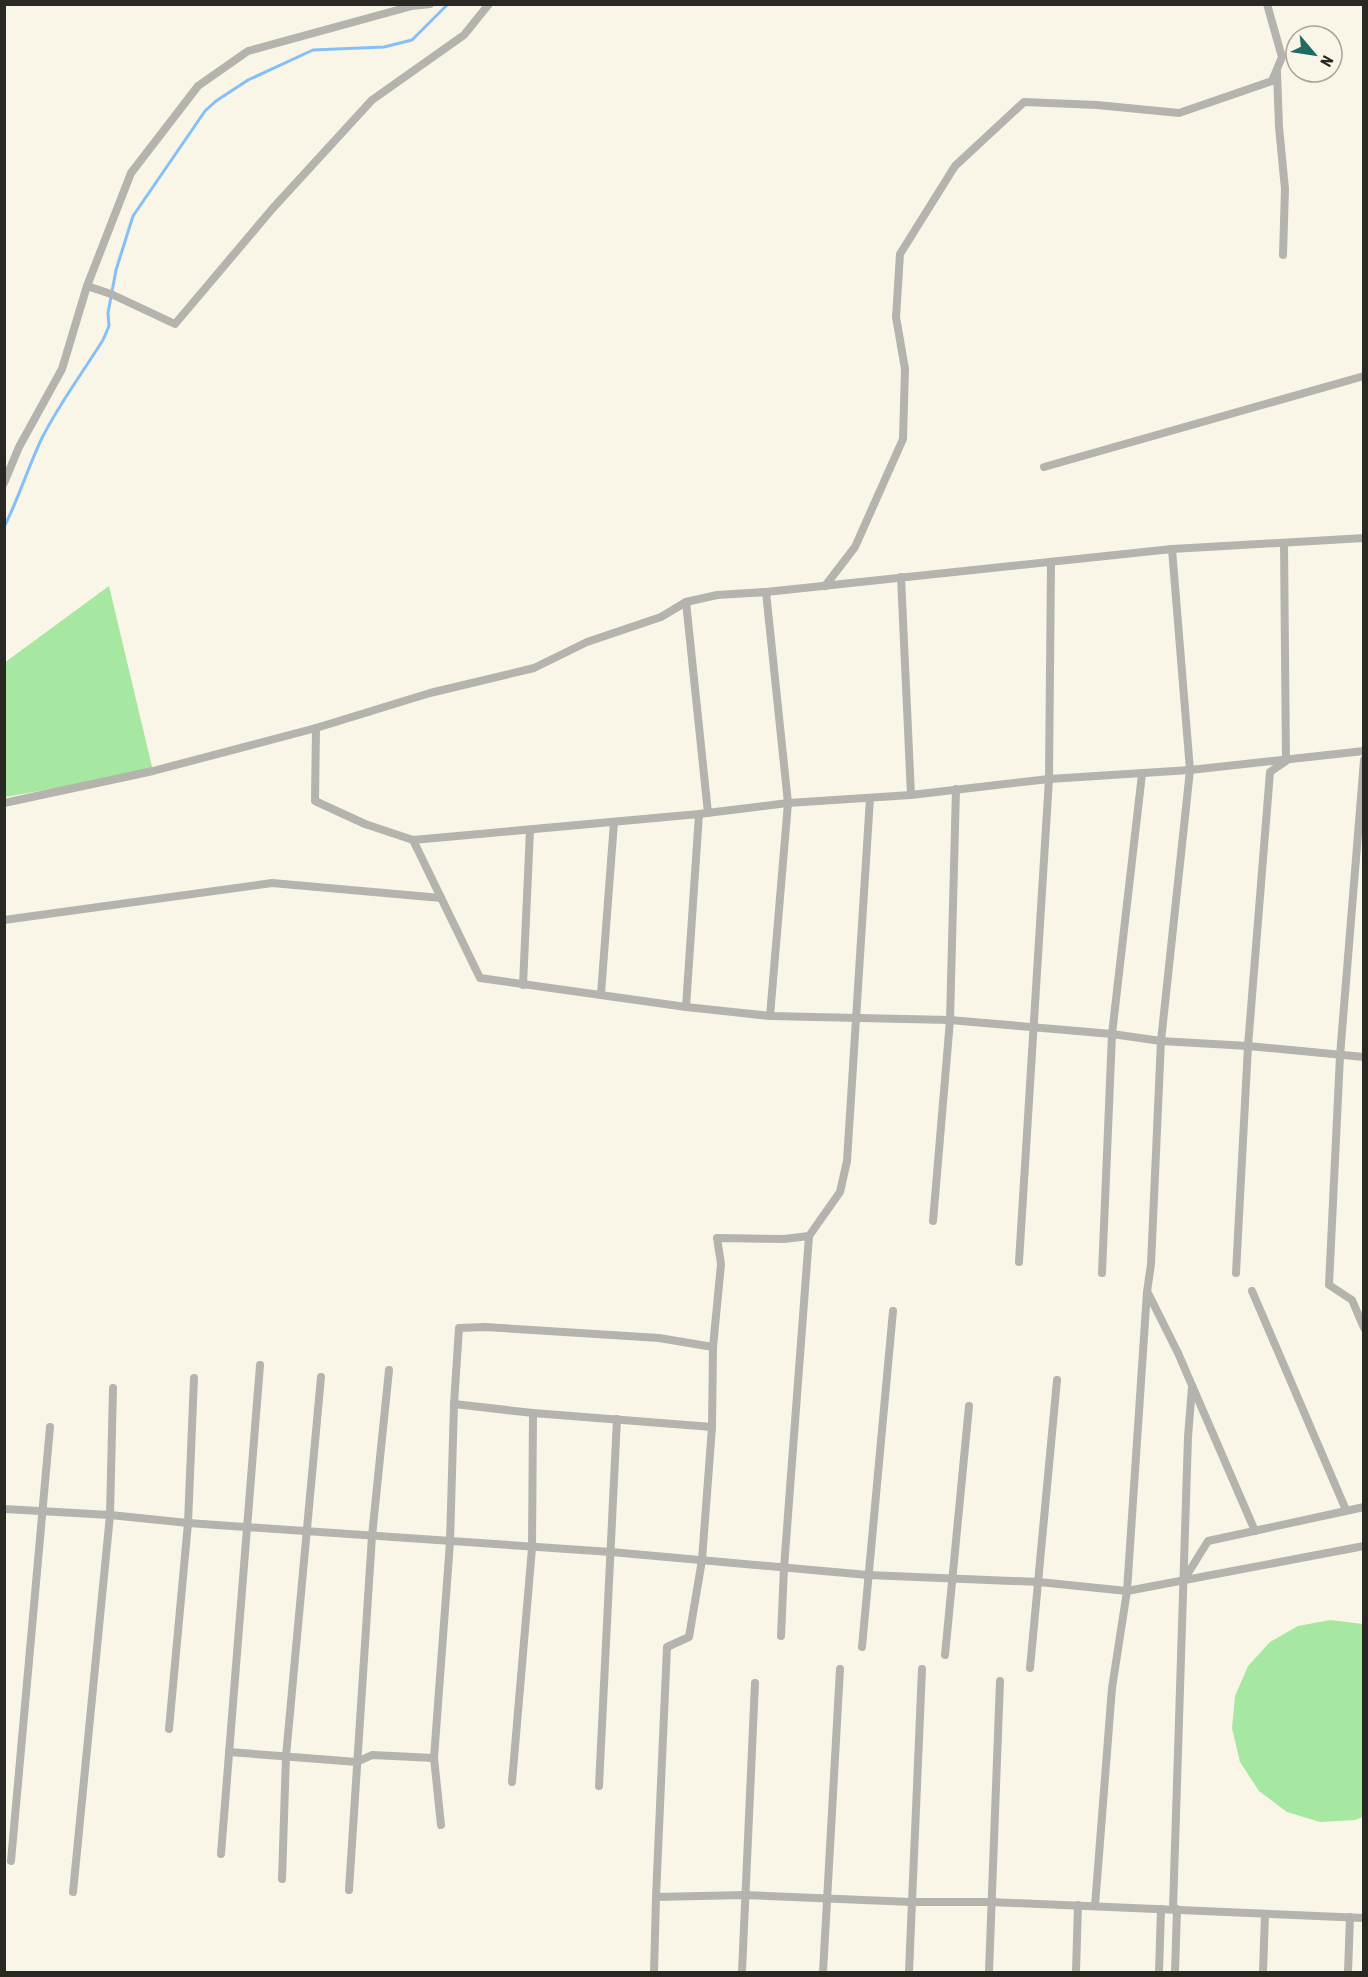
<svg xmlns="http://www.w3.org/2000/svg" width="1368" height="1977" viewBox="0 0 1368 1977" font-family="'Asap Condensed',sans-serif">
  <rect width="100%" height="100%" fill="#faf6e7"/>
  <!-- green -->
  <g fill="#a6e7a1">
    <polygon points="109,586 153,771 5,797 4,663"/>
    <polygon points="1330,1620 1363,1624 1363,1817 1355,1820 1320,1822 1287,1812 1259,1791 1240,1762 1232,1728 1235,1696 1248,1666 1270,1642 1298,1626"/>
  </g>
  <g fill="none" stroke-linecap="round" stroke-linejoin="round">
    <!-- stream -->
    <path stroke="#85bff7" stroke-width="3" d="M 4,527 C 19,498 28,467 42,438 C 59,404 83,372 103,340 L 109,326 L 108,313 L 116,270 L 133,216 L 205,111 L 216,101 L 248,80 L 313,50 L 384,47 L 412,40 L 448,4"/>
    <!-- street -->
    <g stroke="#b5b3ad" stroke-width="8">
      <polyline points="1277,72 1279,127 1285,189 1283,255"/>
      <polyline points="87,286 111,294 175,324 273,208 372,100 464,35 489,4"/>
      <polyline points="1044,467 1364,376"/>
      <polyline points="4,483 19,447 62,369 87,286 131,173 198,86 248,51 412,6 430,4"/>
      <polyline points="901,577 911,795"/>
      <polyline points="825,586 855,547 903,439 905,369 896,317 900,254 955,166 1024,102 1097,105 1179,113 1272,81 1282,57 1267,4"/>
      <polyline points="766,592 788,803 770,1016"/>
      <polyline points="686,602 708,813"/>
      <polyline points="316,728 315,801 365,824 413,840 699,814 788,803 911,795 1049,779 1190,770 1364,751"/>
      <polyline points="1364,760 1340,1056 1329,1285 1352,1300 1364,1328"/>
      <polyline points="4,803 153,771 316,728 430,693 534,668 587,642 661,617 686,602 717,595 766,592 1172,549 1364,538"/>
      <polyline points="413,840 480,978 686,1007 770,1016 950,1020 1112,1034 1161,1041 1248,1046 1364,1057"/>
      <polyline points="4,920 272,883 441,898"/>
      <polyline points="523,985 530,830"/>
      <polyline points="601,994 614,822"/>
      <polyline points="686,1007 699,814"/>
      <polyline points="933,1221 950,1020 956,789"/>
      <polyline points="1019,1262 1049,779 1051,562"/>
      <polyline points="1102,1273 1112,1034 1142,774"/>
      <polyline points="1236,1273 1248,1046 1270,772 1286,761 1284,543"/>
      <polyline points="1252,1291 1346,1510"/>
      <polyline points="1148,1293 1178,1353 1255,1531"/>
      <polyline points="454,1404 533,1413 712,1427"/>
      <polyline points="4,1509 110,1515 188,1523 611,1552 868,1575 1039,1582 1127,1591 1364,1546"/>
      <polyline points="1185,1578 1208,1541 1364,1507"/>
      <polyline points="781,1636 784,1568 809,1236 840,1192 847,1161 870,798"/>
      <polyline points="862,1647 893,1311"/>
      <polyline points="945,1655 969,1406"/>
      <polyline points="1030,1668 1057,1380"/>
      <polyline points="169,1729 188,1523 194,1378"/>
      <polyline points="229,1752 357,1762 372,1755 434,1758"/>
      <polyline points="512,1782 532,1548 533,1413"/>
      <polyline points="599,1786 617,1419"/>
      <polyline points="441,1825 434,1758 450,1542 454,1404 459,1328 485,1327 659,1338 713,1347"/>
      <polyline points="221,1854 260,1365"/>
      <polyline points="11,1861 50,1427"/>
      <polyline points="282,1879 286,1756 321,1377"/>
      <polyline points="349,1890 372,1536 389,1370"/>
      <polyline points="73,1892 110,1515 113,1388"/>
      <polyline points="656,1897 745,1895 911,1902 990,1902 1364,1918"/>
      <polyline points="1095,1906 1112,1688 1127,1591 1147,1292 1151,1264 1161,1041 1190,770 1172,549"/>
      <polyline points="1173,1909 1188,1437 1192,1387"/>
      <polyline points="654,1972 656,1897 667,1647 689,1637 702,1560 712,1427 713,1347 721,1264 717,1238 784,1239 809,1236"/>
      <polyline points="742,1972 755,1683"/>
      <polyline points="823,1972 840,1669"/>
      <polyline points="909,1972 922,1669"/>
      <polyline points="989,1972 1000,1681"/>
      <polyline points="1076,1972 1078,1905"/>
      <polyline points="1159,1972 1161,1909"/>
      <polyline points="1175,1972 1177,1909"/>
      <polyline points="1263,1972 1265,1914"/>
      <polyline points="1348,1972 1350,1917"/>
    </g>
  </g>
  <!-- border -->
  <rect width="1368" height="1977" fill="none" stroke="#2a2823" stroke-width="12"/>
  <!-- north arrow -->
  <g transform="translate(1314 54) rotate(119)"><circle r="28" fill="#faf6e7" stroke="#a7a499" stroke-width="1.5"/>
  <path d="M0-4.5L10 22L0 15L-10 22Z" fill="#1e6a65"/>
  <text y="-9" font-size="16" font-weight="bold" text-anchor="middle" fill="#2a2823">N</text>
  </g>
</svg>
